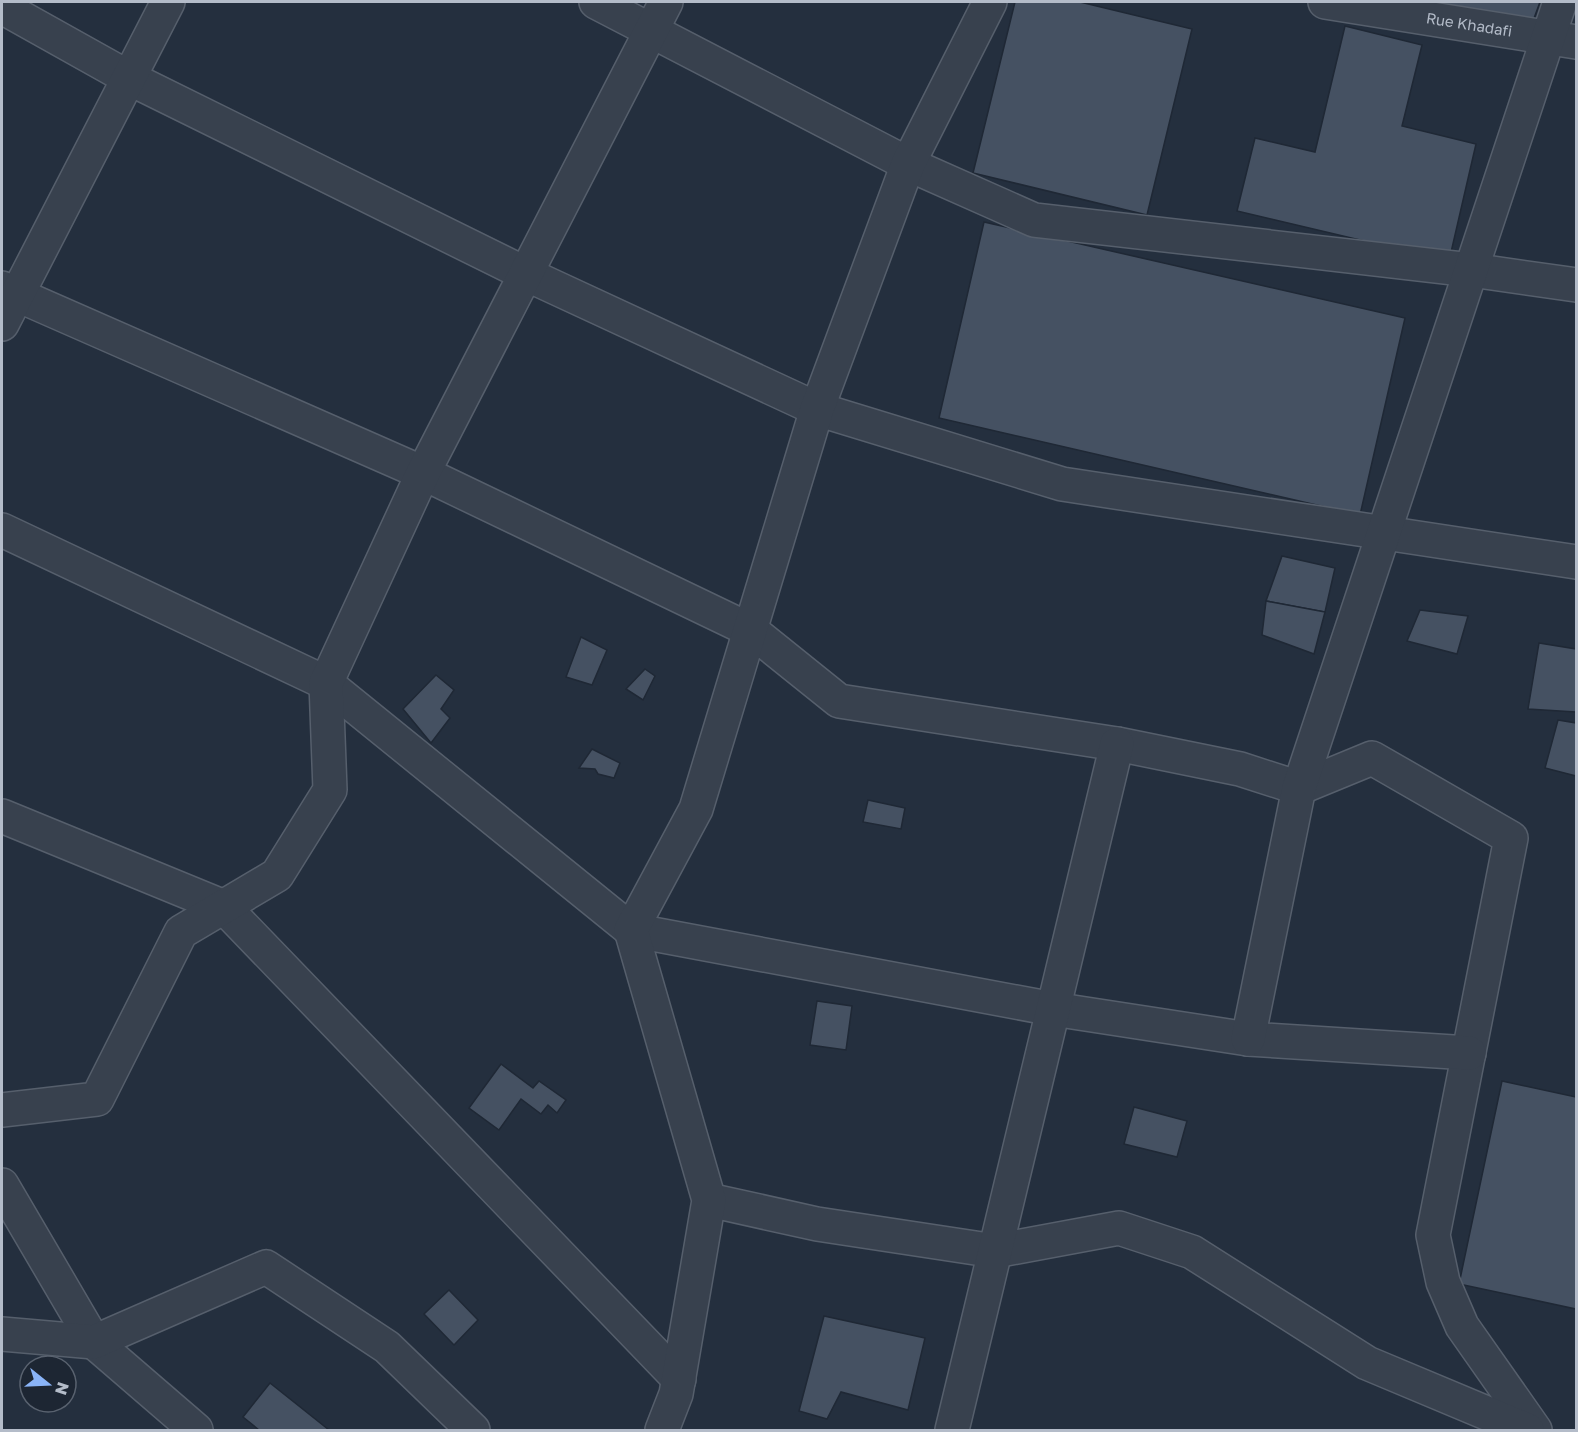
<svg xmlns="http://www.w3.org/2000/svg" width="1578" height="1432" viewBox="0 0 1578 1432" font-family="'Golos Text',sans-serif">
  <rect width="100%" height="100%" fill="#242f3e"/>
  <!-- building -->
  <g fill="#455162" stroke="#1f2835" stroke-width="1.5">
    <polygon points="1015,2 1080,2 1192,29 1147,215 973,173"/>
    <polygon points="1415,2 1540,2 1533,21"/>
    <polygon points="1345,26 1422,45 1402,126 1476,144 1449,261 1237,211 1255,138 1315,152"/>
    <polygon points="984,222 1405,318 1360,515 939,418"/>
    <polygon points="1282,556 1335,568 1325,612 1266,601"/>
    <polygon points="1266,601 1325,612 1314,654 1262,635"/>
    <polygon points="1420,610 1468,616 1457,654 1407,641"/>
    <polygon points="581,637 607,650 592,685 566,677"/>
    <polygon points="1539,643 1576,649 1576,712 1528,709"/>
    <polygon points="645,669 655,676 643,700 626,689"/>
    <polygon points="436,675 454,690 441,709 450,718 431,743 403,709"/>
    <polygon points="1558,720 1576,723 1576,776 1545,768"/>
    <polygon points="592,749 620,763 614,778 598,774 595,769 579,768"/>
    <polygon points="868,800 905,808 901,829 863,822"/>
    <polygon points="817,1001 852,1006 846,1050 810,1045"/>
    <polygon points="501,1064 533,1088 539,1081 566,1100 557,1113 548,1105 541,1114 521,1099 499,1130 469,1108"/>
    <polygon points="1502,1081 1576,1097 1576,1309 1459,1284"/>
    <polygon points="1134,1107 1187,1121 1177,1157 1124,1144"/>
    <polygon points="449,1290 478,1320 454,1345 424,1314"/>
    <polygon points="824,1316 925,1338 908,1410 841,1392 827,1419 799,1411"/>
    <polygon points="270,1383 329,1430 259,1430 243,1417"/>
  </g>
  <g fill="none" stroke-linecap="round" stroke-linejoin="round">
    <!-- minor casing -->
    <g stroke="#565f6c" stroke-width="36">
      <g id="minor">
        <polyline points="596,2 908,164 1034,220 1471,270 1576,285"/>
        <path id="s1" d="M 1325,2 L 1576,42"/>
        <polyline points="2,7 129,78 526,274 817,409 1062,484 1576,562"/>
        <polyline points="2,288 423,473 752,631 839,701 1117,744 1240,769 1299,788 1372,758 1511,838 1433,1235 1443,1282 1462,1326 1535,1430"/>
        <polyline points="2,324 168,2"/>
        <polyline points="2,530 326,683 631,930 1053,1009 1248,1039 1469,1053"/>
        <polyline points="2,816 224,907 679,1379"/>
        <polyline points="1248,1039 1299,788 1560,2"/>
        <polyline points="2,1110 97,1099 181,932 277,875 330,790 326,683 423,473 666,2"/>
        <polyline points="2,1185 94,1342 196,1430"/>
        <polyline points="709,1200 817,1224 995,1251 1119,1228 1192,1252 1367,1363 1527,1430"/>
        <polyline points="2,1334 94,1342 266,1267 387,1347 473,1430"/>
        <polyline points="662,1430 676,1394 709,1200 631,930 696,809 817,409 908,164 990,2"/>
        <polyline points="952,1430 1117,744"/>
      </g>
    </g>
    <!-- minor -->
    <use href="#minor" stroke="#38414e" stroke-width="33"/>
  </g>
  <g text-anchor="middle" stroke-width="6" stroke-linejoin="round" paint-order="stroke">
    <!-- street labels -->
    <g font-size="15" fill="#b4bcc9" stroke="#1d2633">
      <text dy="5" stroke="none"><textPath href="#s1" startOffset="146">Rue Khadafi</textPath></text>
    </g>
  </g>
  <!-- border -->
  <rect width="1578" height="1432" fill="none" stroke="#b4bcc9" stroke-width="6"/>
  <!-- north arrow -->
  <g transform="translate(48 1384) rotate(108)"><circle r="28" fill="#1d2633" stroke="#59626f" stroke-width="1.5"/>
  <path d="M0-4.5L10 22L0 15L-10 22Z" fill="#8ab4f8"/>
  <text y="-9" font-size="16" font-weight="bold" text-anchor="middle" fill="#b4bcc9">N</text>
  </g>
</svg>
